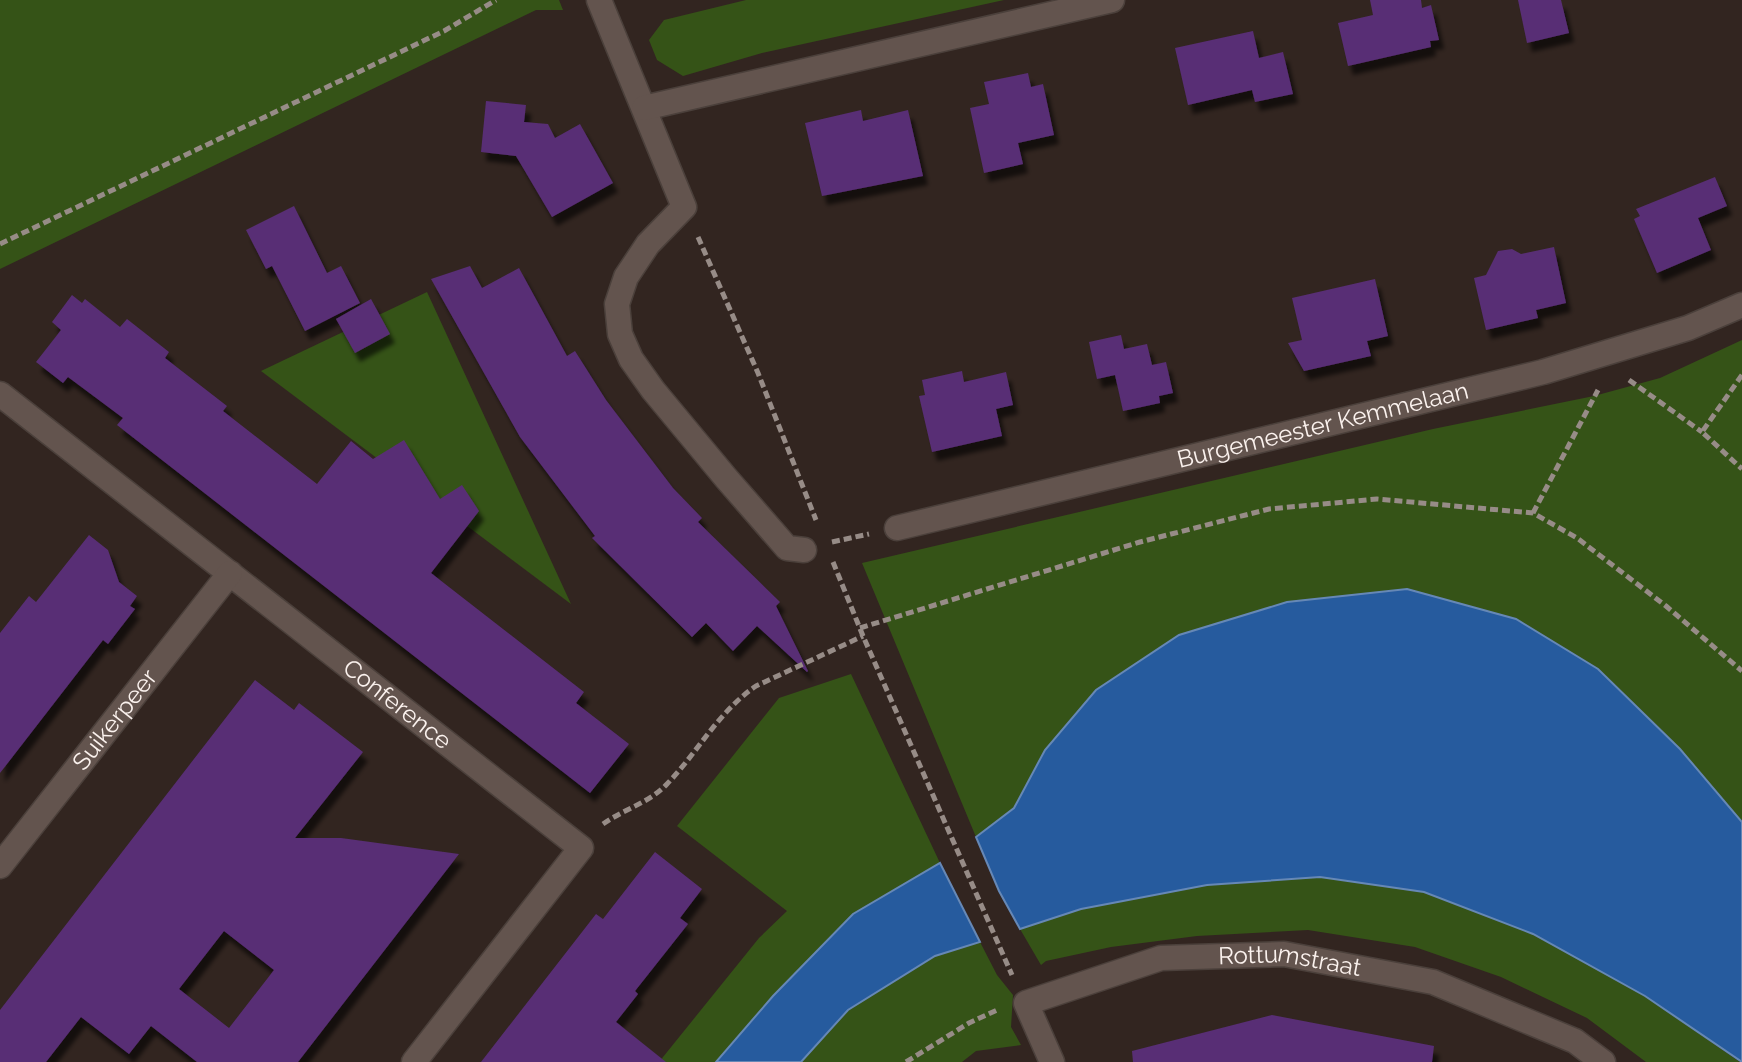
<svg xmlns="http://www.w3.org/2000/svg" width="1742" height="1062" viewBox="0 0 1742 1062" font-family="Raleway,sans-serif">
  <defs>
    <filter id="shadow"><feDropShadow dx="5" dy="9" stdDeviation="2" flood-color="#0009"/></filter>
  </defs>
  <rect width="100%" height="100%" fill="#322520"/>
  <!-- green -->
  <g fill="#355317">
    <polygon points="0,0 559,0 563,10 536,10 0,269"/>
    <polygon points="746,0 1004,0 762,53 683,76 657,60 649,40 664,20"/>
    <polygon points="427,292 571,604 261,371"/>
    <polygon points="1742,340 1742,822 1680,749 1045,750 1014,808 976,837 862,563 1433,429 1594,396 1660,378"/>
    <polygon points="851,674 940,863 853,914 773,996 716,1062 659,1062 759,938 787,911 677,826 779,698"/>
    <polygon points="1320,877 1424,892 1533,934 1645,996 1740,1062 1646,1062 1587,1018 1501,977 1415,947 1308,930 1197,936 1111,947 1046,961 1041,965 1020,929 1081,909 1207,885"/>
    <polygon points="980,942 997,975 1013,995 1011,1027 1021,1045 976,1051 962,1062 801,1062 848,1010 936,956"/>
  </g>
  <!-- water -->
  <g fill="#265b9e" stroke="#6688b6" stroke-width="2">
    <polygon points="1407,589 1516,619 1598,669 1680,749 1742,822 1742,1062 1645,996 1533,934 1424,892 1320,877 1207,885 1081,909 1020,929 999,891 976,837 1014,808 1045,750 1096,690 1179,635 1287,602"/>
    <polygon points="940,863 980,942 935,956 848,1010 801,1062 716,1062 773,996 853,914"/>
  </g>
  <!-- building -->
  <g fill="#582e75" fill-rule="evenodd" filter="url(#shadow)">
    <polygon points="1370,0 1421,0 1422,8 1431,5 1439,40 1430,41 1431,47 1348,66 1338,23 1373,15"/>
    <polygon points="1518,0 1561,0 1569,33 1527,43"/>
    <polygon points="1253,31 1259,58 1283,52 1293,94 1255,102 1252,90 1188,105 1175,48"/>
    <polygon points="1028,73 1031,87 1043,84 1054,135 1018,143 1023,164 984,173 970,108 989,104 984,82"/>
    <polygon points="486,101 526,105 524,122 548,124 555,138 580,124 613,183 552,217 516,156 481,152"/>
    <polygon points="861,110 863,121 908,110 923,176 822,196 805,123"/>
    <polygon points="1715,177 1727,206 1698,218 1711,250 1657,273 1634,219 1640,216 1636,209"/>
    <polygon points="294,206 327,273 341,266 360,303 305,331 272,266 266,269 246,230"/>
    <polygon points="1554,247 1566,303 1536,310 1538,318 1486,330 1474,278 1486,275 1498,251 1512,249 1521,254"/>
    <polygon points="470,266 482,288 519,268 567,356 575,351 606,400 673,488 702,518 698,522 780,602 776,606 808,671 807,672 757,626 733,651 706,623 692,637 592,538 595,536 520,437 431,279"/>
    <polygon points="1375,279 1388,336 1367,341 1371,356 1304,371 1288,343 1302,340 1292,298"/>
    <polygon points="72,295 82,303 85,299 120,327 127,319 169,352 165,358 227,406 223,411 317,484 351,441 373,459 404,440 440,499 462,485 479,511 431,573 584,692 576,703 629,744 590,793 117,425 123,418 68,377 63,383 36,362 61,330 52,322"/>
    <polygon points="371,299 390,334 355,353 336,319"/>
    <polygon points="1121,335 1124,349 1147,344 1152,365 1166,362 1173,393 1159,396 1160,403 1123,411 1115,375 1097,379 1089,342"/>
    <polygon points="962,371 964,382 1006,372 1013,405 996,409 1002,436 932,452 919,396 925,395 922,380"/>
    <polygon points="89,535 108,550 119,582 137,596 130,606 135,609 108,644 103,640 0,773 0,633 29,596 36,602"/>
    <path d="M 255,680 L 294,710 L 299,703 L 363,752 L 295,838 L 341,838 L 459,854 L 298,1062 L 197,1062 L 151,1026 L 129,1054 L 81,1017 L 46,1062 L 0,1062 L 0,1010 ZM 224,931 L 274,970 L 229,1028 L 179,989 Z"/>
    <polygon points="655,852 702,889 680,918 688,924 635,991 638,994 616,1022 666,1062 481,1062 596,914 603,919"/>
    <polygon points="1272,1015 1434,1046 1432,1062 1133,1062 1132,1051"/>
  </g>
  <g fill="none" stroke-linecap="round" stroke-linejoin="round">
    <!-- street casing -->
    <g stroke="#4b403b" stroke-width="27">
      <g id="street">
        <polyline points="599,0 684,207 648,244 626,277 617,304 620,334 631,359 653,390 726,478 787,548 804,550"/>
        <polyline points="644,108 1112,0"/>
        <path id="s1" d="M 0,394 L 581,848 L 414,1062"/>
        <path id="s2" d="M 897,528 L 1543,372 L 1688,328 L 1742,305"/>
        <path id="s3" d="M 0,866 L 230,573"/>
        <path id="s4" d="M 1052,1062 L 1026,1003 L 1161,958 L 1284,954 L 1433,982 L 1575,1041 L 1603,1062"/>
      </g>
    </g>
    <!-- path -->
    <g stroke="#978c87" stroke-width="5" stroke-dasharray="8 4" stroke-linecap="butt">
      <polyline points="698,237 758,373 816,520"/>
      <polyline points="0,244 444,31 496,0"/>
      <polyline points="1742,375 1702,432 1742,469"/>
      <polyline points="1629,380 1702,432"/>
      <polyline points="1533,513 1598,390"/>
      <polyline points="832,542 869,534"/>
      <polyline points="833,562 863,636 1012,975"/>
      <polyline points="860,628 1140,542 1269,509 1377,499 1533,513 1577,538 1666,606 1742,671"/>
      <path d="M 603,824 C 624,809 649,803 667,784 C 698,752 718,712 756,686 L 863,636"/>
      <polyline points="906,1062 969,1023 997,1010"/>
    </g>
    <!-- street -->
    <use href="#street" stroke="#63544e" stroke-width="24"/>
  </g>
  <g text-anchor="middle" stroke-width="6" stroke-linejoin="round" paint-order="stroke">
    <!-- street labels -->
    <g font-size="24" fill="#fbf2ee" stroke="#281c17">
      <text dy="8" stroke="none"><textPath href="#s2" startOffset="438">Burgemeester Kemmelaan</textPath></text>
      <text dy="8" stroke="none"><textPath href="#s1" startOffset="504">Conference</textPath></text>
      <text dy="8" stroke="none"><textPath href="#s3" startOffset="186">Suikerpeer</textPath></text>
      <text dy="8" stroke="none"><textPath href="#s4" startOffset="336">Rottumstraat</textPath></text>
    </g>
  </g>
</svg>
